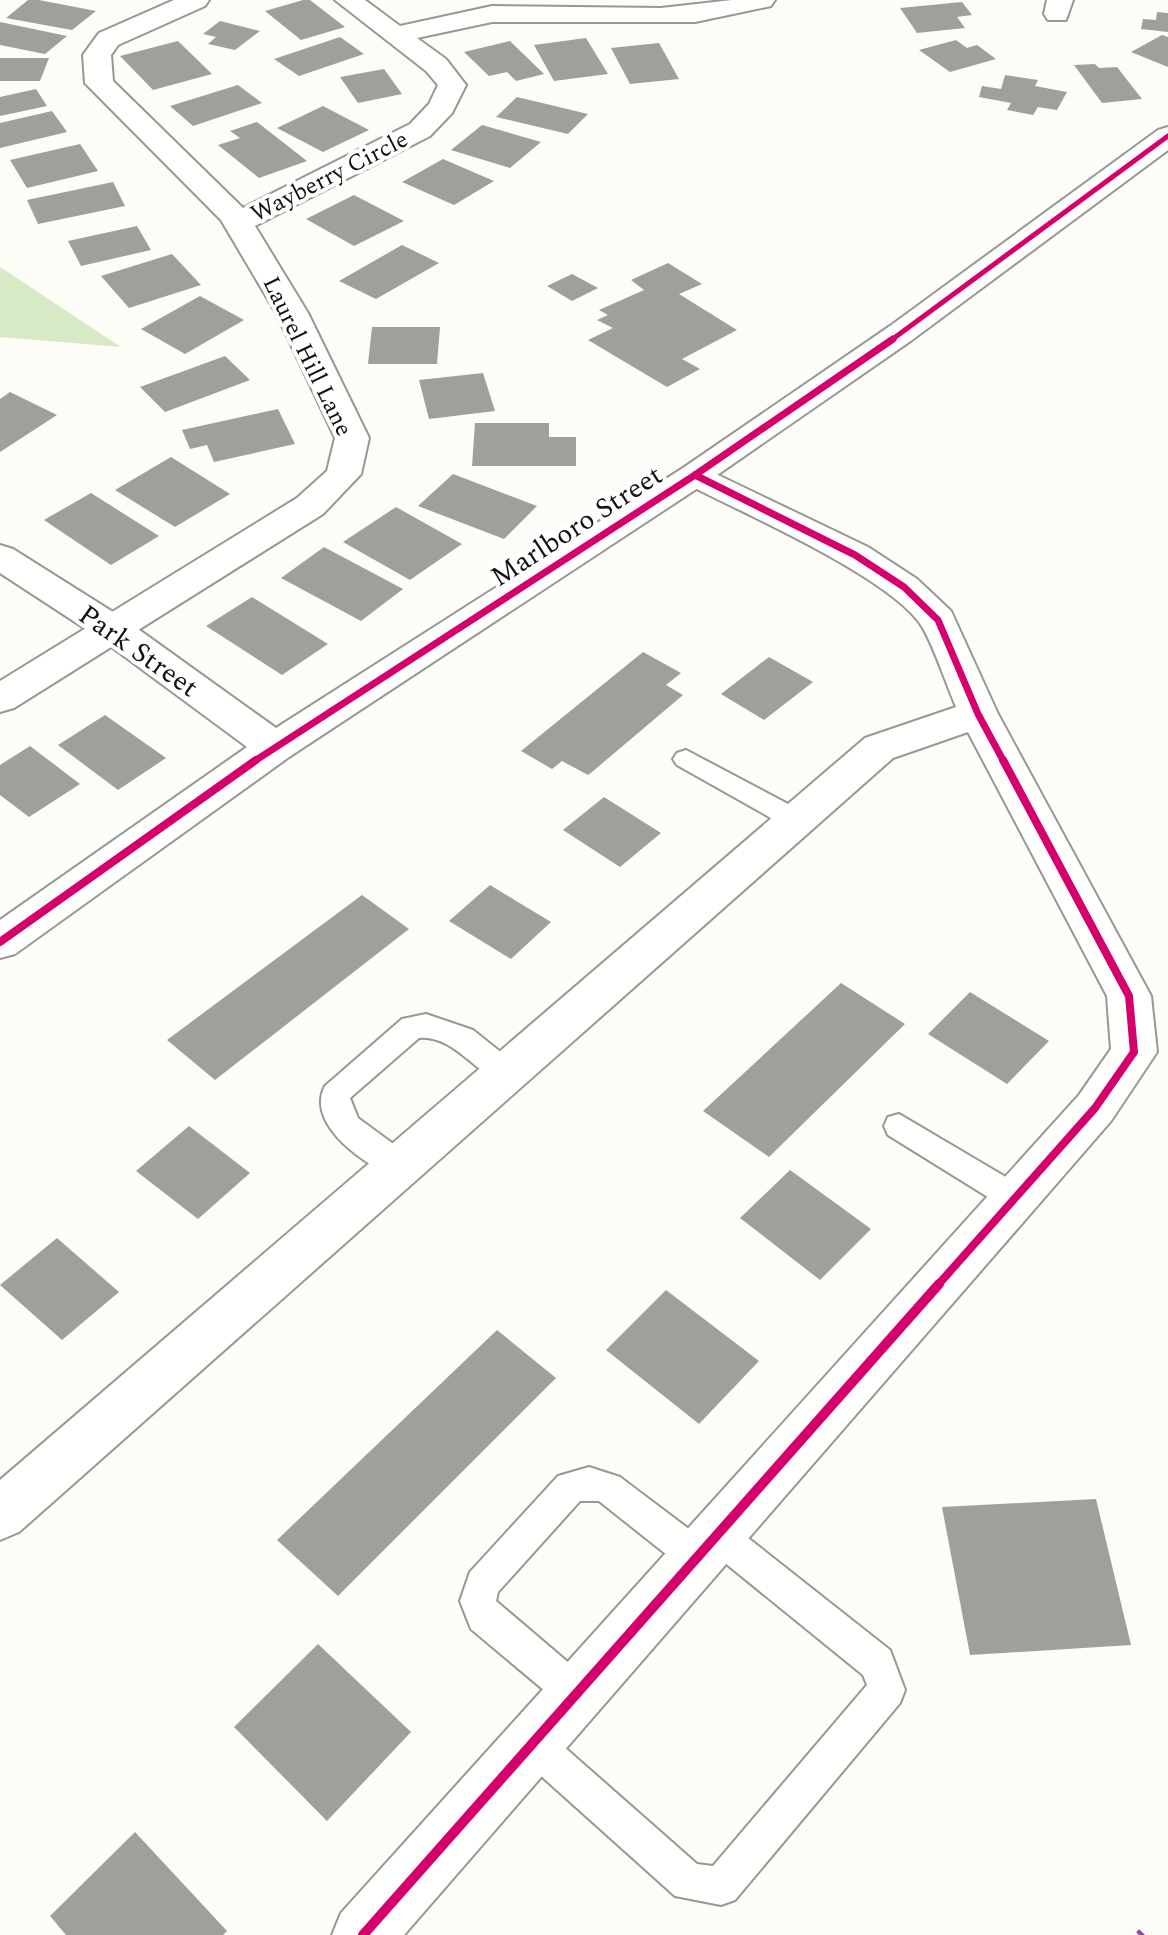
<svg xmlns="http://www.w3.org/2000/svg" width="1168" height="1935" viewBox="0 0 1168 1935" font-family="Spectral,serif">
  <rect width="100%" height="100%" fill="#fdfcf7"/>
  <!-- forest -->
  <polygon fill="#d8eac5" points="0,267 121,347 0,337"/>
  <!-- building -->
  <g fill="#a19f9c">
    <polygon points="28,0 39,0 96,11 72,30 6,18"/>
    <polygon points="303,0 310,0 345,27 301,40 265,11"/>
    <polygon points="962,2 972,15 957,17 965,28 917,33 900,8"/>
    <polygon points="1157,12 1168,13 1168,32 1141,29 1143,19 1156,20"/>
    <polygon points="220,21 260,31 235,50 208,44 216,37 203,34"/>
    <polygon points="0,22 67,36 45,54 0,45"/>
    <polygon points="1162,35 1168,37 1168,67 1131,52"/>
    <polygon points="340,37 364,54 299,76 274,59"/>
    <polygon points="586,38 608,74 554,81 534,45"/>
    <polygon points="956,40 967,48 977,45 996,59 950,72 919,50"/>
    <polygon points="178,41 212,74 153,90 120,56"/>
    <polygon points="510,41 544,74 516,81 507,72 489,76 464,52"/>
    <polygon points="659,43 679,79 630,84 611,48"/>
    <polygon points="0,58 49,58 40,81 0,81"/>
    <polygon points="1095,64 1099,68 1117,67 1142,99 1102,103 1074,65"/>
    <polygon points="384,69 402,94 358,103 340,77"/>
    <polygon points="1005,75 1038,80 1035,86 1067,92 1057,110 1038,107 1033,115 1007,110 1011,103 979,97 982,86 1001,89"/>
    <polygon points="238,85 262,103 193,126 170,106"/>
    <polygon points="36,89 47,106 0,116 0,97"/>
    <polygon points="517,97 588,114 568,134 496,117"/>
    <polygon points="323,106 369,130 323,152 277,128"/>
    <polygon points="52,111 67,132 0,148 0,123"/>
    <polygon points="257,122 307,161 259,178 218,145 240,138 230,131"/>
    <polygon points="482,125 541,142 510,168 451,150"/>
    <polygon points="80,144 98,171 27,188 10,160"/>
    <polygon points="443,159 494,181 454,205 402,182"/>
    <polygon points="113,182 125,206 38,224 27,200"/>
    <polygon points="354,195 404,221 354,246 306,219"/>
    <polygon points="137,226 151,250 81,266 68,241"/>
    <polygon points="402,245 439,263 376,299 339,281"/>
    <polygon points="172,254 201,285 129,308 101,276"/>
    <polygon points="668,263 702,284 679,294 737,330 682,359 700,369 667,387 588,340 613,328 597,320 608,315 599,310 644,290 631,280"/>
    <polygon points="572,274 598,288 572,301 547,286"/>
    <polygon points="200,296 244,320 185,354 141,329"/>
    <polygon points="372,327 440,327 437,364 368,364"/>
    <polygon points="225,356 250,380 165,412 140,387"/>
    <polygon points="483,373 495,411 429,419 419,380"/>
    <polygon points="10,392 57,415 0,452 0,399"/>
    <polygon points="278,409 295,444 214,462 207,445 190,449 182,430"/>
    <polygon points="475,423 549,423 549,437 576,437 576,466 472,466"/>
    <polygon points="171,457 230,494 175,527 115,490"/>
    <polygon points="453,474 537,506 504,539 418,506"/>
    <polygon points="91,493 159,536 111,565 44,520"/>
    <polygon points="396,507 462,544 410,580 343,542"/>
    <polygon points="324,547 403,589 361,621 281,578"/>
    <polygon points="252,597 328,644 282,675 206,626"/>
    <polygon points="643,652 681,673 666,685 683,695 592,772 588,775 562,761 552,769 521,751"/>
    <polygon points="769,657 813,682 764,720 721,694"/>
    <polygon points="105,715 166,758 118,790 58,745"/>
    <polygon points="30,746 80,784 29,817 0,795 0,765"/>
    <polygon points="604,797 661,833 620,867 563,830"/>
    <polygon points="490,885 551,922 511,959 449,921"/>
    <polygon points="362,895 409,929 215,1080 167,1040"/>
    <polygon points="841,983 905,1024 769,1157 703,1111"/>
    <polygon points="970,992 1049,1041 1007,1084 928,1034"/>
    <polygon points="189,1126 250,1173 198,1219 136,1171"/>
    <polygon points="790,1170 871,1229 820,1280 740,1218"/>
    <polygon points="57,1238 119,1292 62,1340 0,1285"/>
    <polygon points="666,1290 759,1361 699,1424 606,1350"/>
    <polygon points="497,1330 556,1378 338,1596 277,1540"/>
    <polygon points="1096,1499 1131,1645 970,1655 942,1507"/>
    <polygon points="318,1644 411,1732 327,1821 234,1727"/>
    <polygon points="135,1832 227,1931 223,1935 66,1935 50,1916"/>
  </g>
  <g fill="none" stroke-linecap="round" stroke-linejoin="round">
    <!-- service casing -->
    <g stroke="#979795" stroke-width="4">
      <g id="service">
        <polygon points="686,750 805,813 809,820 805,827 787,827 677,765 673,759 677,753"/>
        <path d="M 426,1014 L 473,1030 L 517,1065 L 522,1073 L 517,1081 C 485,1092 460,1034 419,1038 L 350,1098 L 358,1118 L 411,1157 L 415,1166 L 411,1175 L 400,1179 C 369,1168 304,1125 325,1086 L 402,1019 Z"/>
        <polygon points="899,1114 1026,1189 1030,1198 1026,1207 1015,1211 1004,1207 888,1135 884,1126 888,1117"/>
        <polygon points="589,1467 620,1477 702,1539 705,1523 717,1519 729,1523 890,1650 905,1690 900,1703 735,1900 721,1905 675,1896 520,1757 514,1744 520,1731 533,1725 546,1731 697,1864 713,1866 867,1685 863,1675 714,1554 710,1570 698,1575 686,1570 599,1501 580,1501 498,1592 496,1601 590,1681 595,1694 590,1707 577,1712 564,1707 471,1629 460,1601 470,1572 558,1476"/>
      </g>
    </g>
    <!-- minor casing -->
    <g stroke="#979795" stroke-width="4">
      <g id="minor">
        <polygon points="174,0 209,0 205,6 118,45 111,55 113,81 243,208 410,124 429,104 438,85 426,71 335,0 365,0 400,26 492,6 661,8 732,0 775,0 771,6 695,22 492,22 417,38 446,59 466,85 452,113 430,136 255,226 308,313 369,438 361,474 323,514 14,708 0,712 0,681 297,498 327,471 335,438 276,313 221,220 85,83 83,55 99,33"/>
        <polygon points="1047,0 1073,0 1066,20 1048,20 1044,14"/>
        <path d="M 695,464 L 868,547 L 917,579 L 951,611 L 998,714 L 1151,996 L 1157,1052 L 1111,1121 L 404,1935 L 332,1935 L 341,1913 L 1079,1095 L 1111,1049 L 1107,996 L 968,732 L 893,758 L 19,1532 L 0,1540 L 0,1480 L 865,738 L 956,707 C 945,681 936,652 923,628 C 894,578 738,511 683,482 L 678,475 L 683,468 Z"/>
      </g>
    </g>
    <!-- tertiary casing -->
    <g stroke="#979795" stroke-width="4">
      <polygon id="tertiary" points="1168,127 1168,150 912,340 707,482 289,757 15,954 0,958 0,920 247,747 98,637 0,573 0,545 13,549 124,619 276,728 683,468 890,326 1158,130"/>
    </g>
    <!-- service -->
    <use href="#service" fill="#fffffe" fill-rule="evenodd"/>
    <!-- minor -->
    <use href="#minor" fill="#fffffe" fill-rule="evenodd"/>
    <!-- tertiary -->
    <use href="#tertiary" fill="#fffffe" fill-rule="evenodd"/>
    <!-- quiet -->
    <polyline stroke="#8e44ad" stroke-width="8" stroke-dasharray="15 8" stroke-linecap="butt" points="1139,1935 1142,1932"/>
    <!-- cycleway-far3 casing -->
    <g stroke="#fff" stroke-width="8">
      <polyline id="cycleway-far3" points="890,341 1168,136"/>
    </g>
    <!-- cycleway-far2 casing -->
    <g stroke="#fff" stroke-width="11">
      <g id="cycleway-far2">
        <polyline points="695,475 855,555 904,587 938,620 978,714 1004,762"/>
        <polyline points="253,762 695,475 893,339"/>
      </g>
    </g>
    <!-- cycleway-far1 casing -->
    <g stroke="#fff" stroke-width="13">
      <g id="cycleway-far1">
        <polyline points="0,942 256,760"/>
        <polyline points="937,1286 1095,1108 1134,1052 1129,996 1003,760"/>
      </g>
    </g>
    <!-- cycleway casing -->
    <g stroke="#fff" stroke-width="15">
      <polyline id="cycleway" points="363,1935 939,1284"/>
    </g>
    <!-- cycleway-far3 -->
    <use href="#cycleway-far3" stroke="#d6006c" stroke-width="5"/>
    <!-- cycleway-far2 -->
    <use href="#cycleway-far2" stroke="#d6006c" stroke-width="7"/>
    <!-- cycleway-far1 -->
    <use href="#cycleway-far1" stroke="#d6006c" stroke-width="8"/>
    <!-- cycleway -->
    <use href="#cycleway" stroke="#d6006c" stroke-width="10"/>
  </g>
  <g text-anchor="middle" stroke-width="8" stroke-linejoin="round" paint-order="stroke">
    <!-- far-street labels -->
    <g font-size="24" fill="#111" stroke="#fff">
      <text transform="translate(329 176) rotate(-27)" y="8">Wayberry Circle</text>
      <text transform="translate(308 356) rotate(64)" y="8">Laurel Hill Lane</text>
    </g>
    <!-- street labels -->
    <g font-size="28" fill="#111" stroke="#fff">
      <text transform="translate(576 525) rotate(-33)" y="10">Marlboro Street</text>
      <text transform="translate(139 650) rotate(35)" y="10">Park Street</text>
    </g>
  </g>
</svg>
